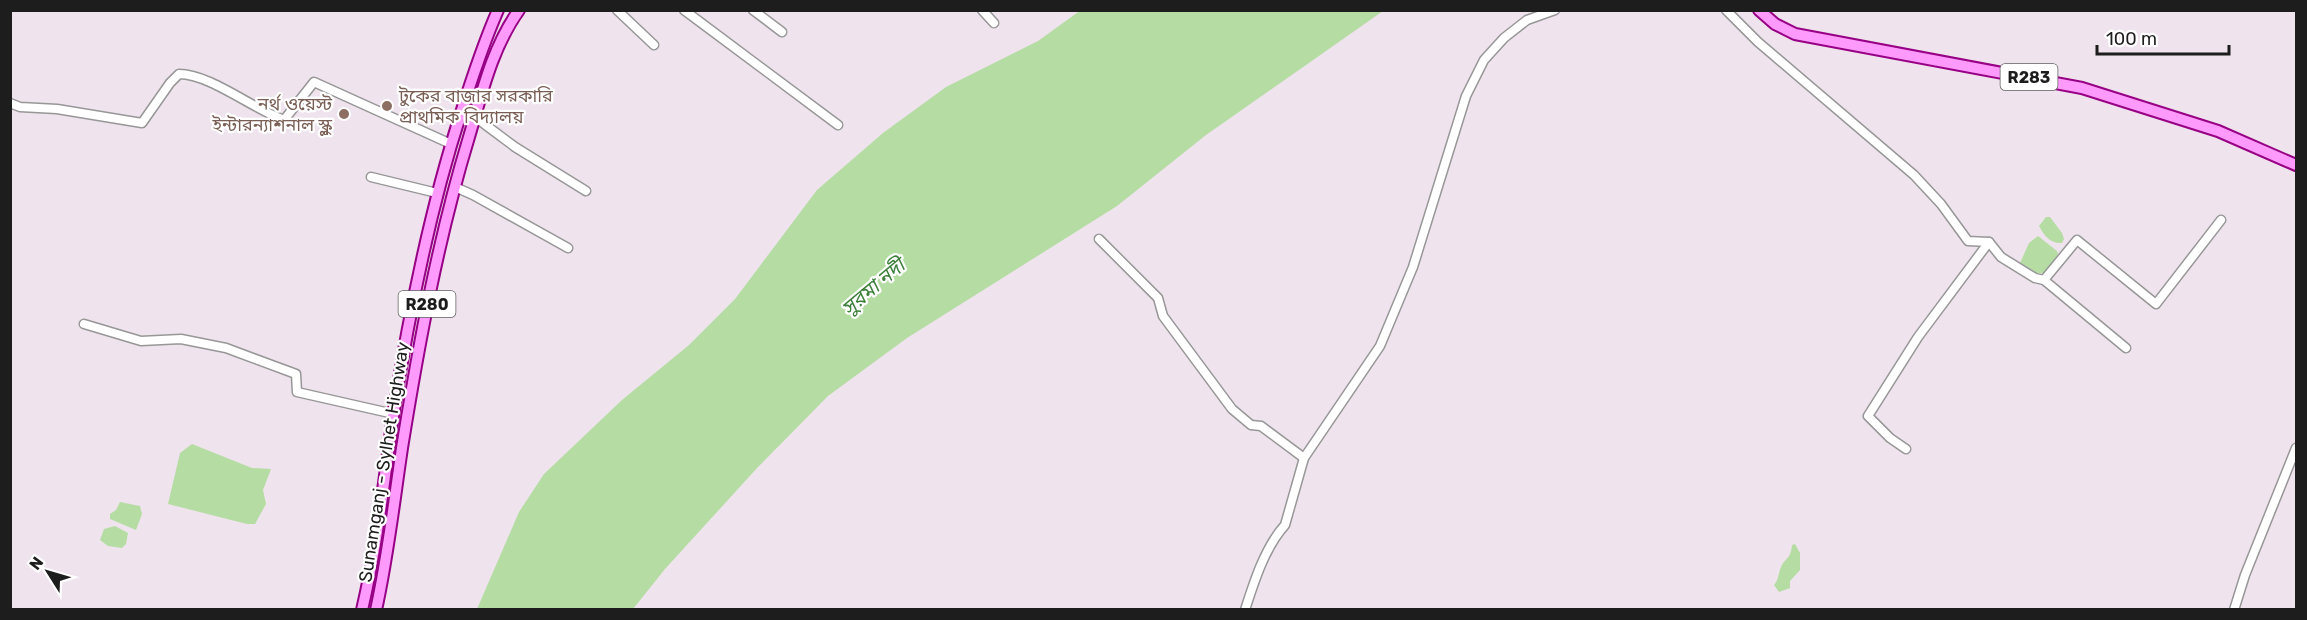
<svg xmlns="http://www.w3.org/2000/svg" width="2307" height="620" viewBox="0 0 2307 620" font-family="Rubik,'Noto Sans Bengali',sans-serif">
  <rect width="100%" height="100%" fill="#efe3ed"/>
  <!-- water -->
  <g fill="#b5dda3">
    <polygon points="1081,10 1383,11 1206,135 1117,206 907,338 828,396 758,467 665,569 633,609 477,609 519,512 544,474 622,400 689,345 735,299 817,190 883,133 946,87 1038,41"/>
    <path d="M 2046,217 L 2050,217 L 2062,233 L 2064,239 L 2062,243 C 2050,244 2044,235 2039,226 Z"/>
    <polygon points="2038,236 2057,251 2058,254 2046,273 2037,273 2020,263 2029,243"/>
    <polygon points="192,444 252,468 271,469 263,490 266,504 255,524 247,524 168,504 180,453"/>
    <polygon points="120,502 140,506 142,514 136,530 110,519 110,514 116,510"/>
    <polygon points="115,526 128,533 126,544 122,548 108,546 100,540 104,529"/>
    <path d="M 1795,544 L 1800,553 L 1800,570 L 1790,581 L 1790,588 L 1779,592 L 1774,585 C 1779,579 1778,574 1781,567 C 1785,558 1791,559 1792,545 Z"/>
  </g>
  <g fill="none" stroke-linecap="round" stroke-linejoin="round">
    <!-- minor casing -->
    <g stroke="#979797" stroke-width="11">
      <g id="minor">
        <polyline points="617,10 654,45"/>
        <polyline points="684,10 838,125"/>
        <polyline points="753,10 782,32"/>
        <polyline points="982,10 994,23"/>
        <polyline points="1726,10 1758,42 1914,175 1941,204 1968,241 1989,242 2001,257 2035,278 2044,280 2126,348"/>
        <path d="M 10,103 L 20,107 L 57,109 L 142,123 L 170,83 L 179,74 C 210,74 253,109 284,120 L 314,82 L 451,144"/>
        <polyline points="475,117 515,147 586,191"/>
        <polyline points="371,177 437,193"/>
        <polyline points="455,187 473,195 568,248"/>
        <polyline points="1099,239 1158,298 1163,316 1232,409 1251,425 1261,426 1304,458"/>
        <polyline points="2044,280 2077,240 2156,304 2221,220"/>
        <polyline points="84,324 141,341 181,339 226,348 296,374 297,392 394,414"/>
        <polyline points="1906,449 1890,438 1868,416 1918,337 1989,242"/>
        <path d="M 1245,610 C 1254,582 1265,547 1285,525 L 1304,458 L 1380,346 L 1413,267 L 1466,96 L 1484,60 L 1504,38 L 1527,20 L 1555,10"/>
        <polyline points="2234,610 2245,575 2296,448"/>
      </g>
    </g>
    <!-- major casing -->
    <g stroke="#970084" stroke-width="14">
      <g id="major">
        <polyline points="1759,10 1775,24 1795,34 2082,88 2218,131 2296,165"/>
        <path d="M 362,610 C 377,546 384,481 393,416 C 409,313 429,212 461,113 C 472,78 483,44 498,10"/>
        <path d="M 376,610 C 388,556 394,502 402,448 C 419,343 438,239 469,137 C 482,93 492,48 519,10"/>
      </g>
    </g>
    <!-- minor -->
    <use href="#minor" stroke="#fff" stroke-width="8"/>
    <!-- major -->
    <use href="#major" stroke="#fd9afb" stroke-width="10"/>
  </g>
  <!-- markers -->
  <g fill="#8d6e63" stroke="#fff" stroke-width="2">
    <circle cx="387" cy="106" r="6"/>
    <circle cx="344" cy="114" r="6"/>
  </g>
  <g text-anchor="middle" stroke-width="4.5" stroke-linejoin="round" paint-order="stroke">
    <!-- shield labels -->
    <g fill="#fff" stroke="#616161" stroke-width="1.5">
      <rect x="2000.5" y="64" width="57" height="26" rx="4.5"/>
      <rect x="398.5" y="291" width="57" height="26" rx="4.5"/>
    </g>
    <g font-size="16" font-weight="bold" fill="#1d1d1d">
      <text x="2029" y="83">R283</text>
      <text x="427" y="310">R280</text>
    </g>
    <!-- education labels -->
    <g font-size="18" fill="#785e54" stroke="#fff" text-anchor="start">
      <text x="399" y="102">টুকের বাজার সরকারি<tspan x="399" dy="21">প্রাথমিক বিদ্যালয়</tspan></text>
      <text x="332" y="110" text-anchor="end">নর্থ ওয়েস্ট<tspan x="332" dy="21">ইন্টারন্যাশনাল স্কুল</tspan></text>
    </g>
    <!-- street labels -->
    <g font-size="18" fill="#1d1d1d" stroke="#fff">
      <text transform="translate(384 462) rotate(-81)" y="6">Sunamganj - Sylhet Highway</text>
    </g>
    <!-- water labels -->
    <g font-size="20" font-style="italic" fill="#3b7f38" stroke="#fff">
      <text transform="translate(873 287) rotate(-40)" y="7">সুরমা নদী</text>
    </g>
  </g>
  <!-- border -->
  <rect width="2307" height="620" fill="none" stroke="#1d1d1d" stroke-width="24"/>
  <!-- north arrow -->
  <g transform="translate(48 572) rotate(307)" stroke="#ffffff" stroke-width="4.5" paint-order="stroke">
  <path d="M0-4.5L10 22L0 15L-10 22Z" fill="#1d1d1d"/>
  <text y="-9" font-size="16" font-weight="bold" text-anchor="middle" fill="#1d1d1d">N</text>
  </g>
  <!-- scale -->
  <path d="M2097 45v9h132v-9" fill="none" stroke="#1d1d1d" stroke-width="3"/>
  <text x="2106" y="45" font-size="18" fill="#1d1d1d" stroke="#ffffff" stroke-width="4.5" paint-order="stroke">100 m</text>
</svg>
